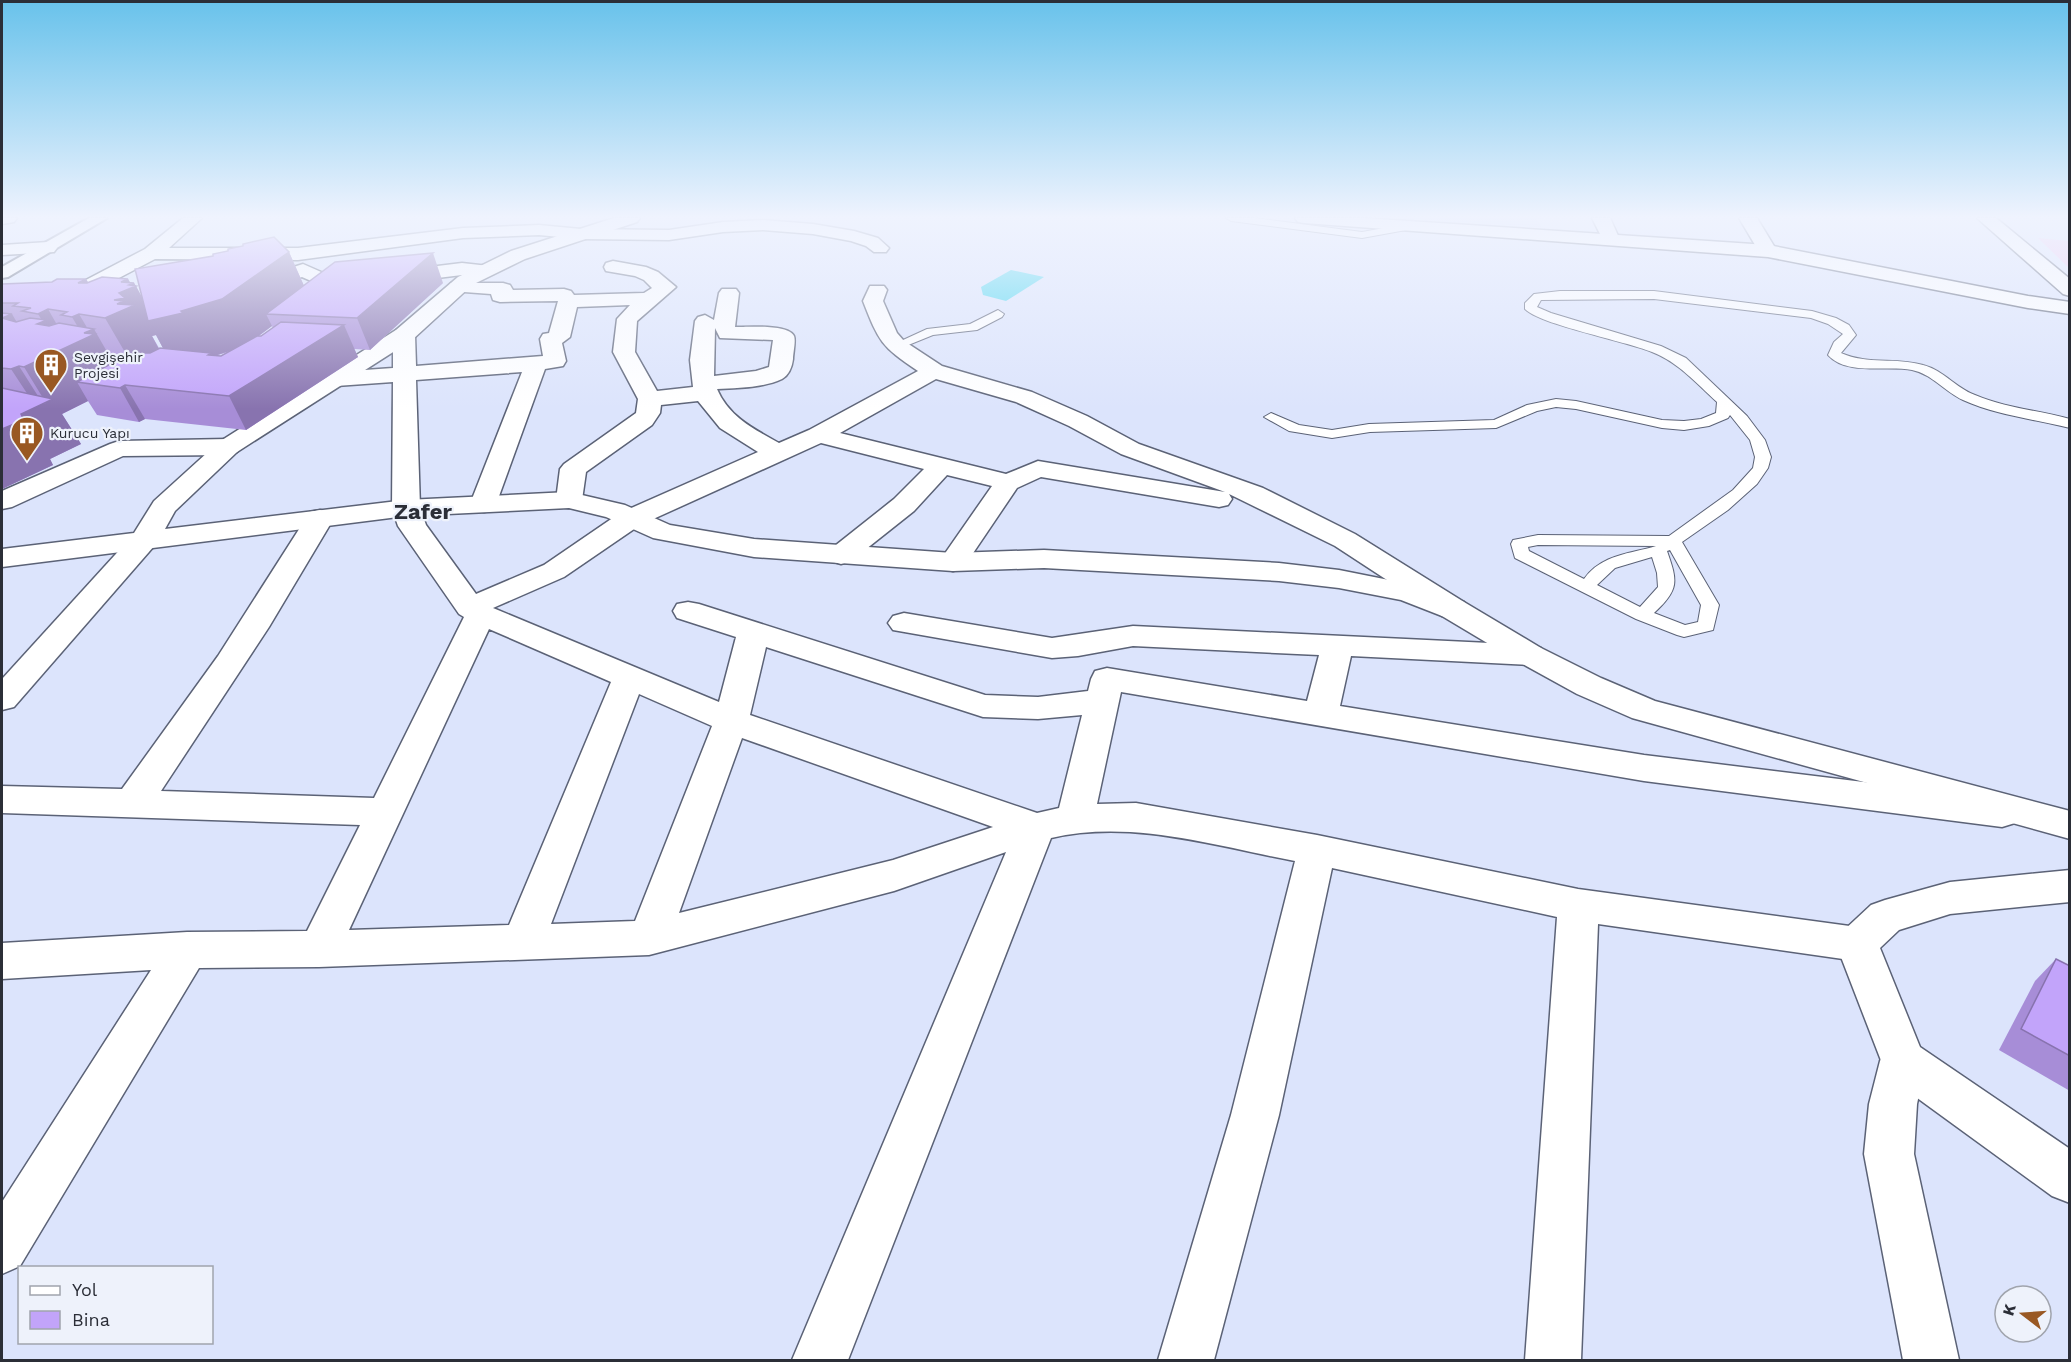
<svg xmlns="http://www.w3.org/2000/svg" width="2071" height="1362" viewBox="0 0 2071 1362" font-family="'Work Sans',sans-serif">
  <rect width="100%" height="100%" fill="#dce4fc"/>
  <!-- built -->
  <polygon fill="#ced8f7" points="1398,218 1537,218 1541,227"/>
  <!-- green -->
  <polygon fill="#f2c4ee" points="2038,238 2069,241 2069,268"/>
  <!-- water -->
  <polygon fill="#48d6ef" points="1011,270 1044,277 1006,301 983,295 981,287"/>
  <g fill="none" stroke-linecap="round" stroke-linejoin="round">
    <!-- service casing -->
    <g stroke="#5b6276" stroke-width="2">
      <g id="service">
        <polygon points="1226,218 1254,218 1362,232 1406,224 1411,227 1406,230 1362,238 1231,221"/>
        <path d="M 1560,291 L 1654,291 L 1812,311 L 1836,318 L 1849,325 L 1856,335 L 1841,353 C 1868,365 1896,357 1923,365 C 1943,370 1956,388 1975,395 C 2005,408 2038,410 2070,419 L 2070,428 C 2034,419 1996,415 1963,400 C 1945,392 1932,374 1912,370 C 1886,365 1847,376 1828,355 L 1834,342 L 1843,334 L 1828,324 L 1811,318 L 1654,299 L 1541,300 L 1537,307 L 1551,313 L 1661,346 L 1686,358 L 1747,416 L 1765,440 L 1771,457 L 1768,468 L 1757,484 L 1728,510 L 1682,542 L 1719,605 L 1713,630 L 1684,637 L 1677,635 L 1636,619 L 1515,558 L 1511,544 L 1513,540 L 1538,535 L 1669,536 L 1733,490 L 1753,468 L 1755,457 L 1750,440 L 1730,415 L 1728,418 L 1709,426 L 1684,430 L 1662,428 L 1576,409 L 1556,407 L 1537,411 L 1496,428 L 1370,432 L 1332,438 L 1289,431 L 1264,417 L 1271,413 L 1299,425 L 1332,430 L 1369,424 L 1494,420 L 1527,405 L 1556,399 L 1576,401 L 1662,420 L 1684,421 L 1701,419 L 1716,413 L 1717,402 C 1696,383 1678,362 1652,352 C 1625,341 1541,325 1525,309 L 1525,303 L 1534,294 ZM 1538,545 L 1656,546 C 1630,554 1602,554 1584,579 L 1529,551 L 1528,547 ZM 1670,550 L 1701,605 L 1698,622 L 1685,625 L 1654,613 C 1679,590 1678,582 1667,551 ZM 1652,557 L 1657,573 L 1658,587 L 1640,607 L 1597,585 L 1615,568 Z"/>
        <polygon points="998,310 1004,314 1002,317 977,330 933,335 896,350 890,346 927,329 970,324"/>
      </g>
    </g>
    <!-- pedestrian casing -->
    <g stroke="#5b6276" stroke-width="4">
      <polygon id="pedestrian" points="89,218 107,218 8,277 2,278 2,267"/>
    </g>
    <!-- minor casing -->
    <g stroke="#5b6276" stroke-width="3">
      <g id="minor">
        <polygon points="183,218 202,218 169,248 298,248 463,228 539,225 581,229 669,230 723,222 763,220 813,224 854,231 878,238 889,248 886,252 874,252 866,246 851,241 813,234 763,230 723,232 669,240 581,239 539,235 463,238 298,260 155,259 9,336 2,338 2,324 145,249"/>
        <polygon points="1592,218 1610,218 1620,240 1617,244 1605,244"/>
        <polygon points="1739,218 1757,218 1777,251 1775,255 1761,255"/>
        <polygon points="48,242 54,244 57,248 54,252 2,255 2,245"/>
        <path d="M 613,261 L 646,267 L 658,272 L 676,287 L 637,321 L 635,352 L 657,391 L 693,387 L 690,360 L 695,321 L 698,317 L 705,315 L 714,320 L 719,293 L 722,289 L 736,289 L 739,293 L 735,327 C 747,327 789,324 794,336 C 796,341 793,353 793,359 C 792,367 789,375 782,379 C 763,388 737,388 717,389 C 729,417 754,429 779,443 L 809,430 L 918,371 C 881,346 879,342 863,301 L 870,286 L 884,286 L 887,290 L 883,301 L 897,333 L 904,341 L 942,366 L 1032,392 L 1087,416 L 1139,444 L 1263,488 L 1355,534 L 1464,602 L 1468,609 L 1464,616 L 1453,618 L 1442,616 L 1335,546 L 1229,494 L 1232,499 L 1228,505 L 1219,507 L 1041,477 L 1017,488 L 963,568 L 953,571 L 943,568 L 939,562 L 992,486 L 947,475 L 914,511 L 851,561 L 841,564 L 831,561 L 827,555 L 831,549 L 894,499 L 924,469 L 821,443 L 640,525 L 564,577 L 493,608 L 719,702 L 736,637 L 677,618 L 673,611 L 677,604 L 688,602 L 699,604 L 985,695 L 1038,697 L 1088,691 L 1091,679 L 1095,671 L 1107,668 L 1307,701 L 1319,655 L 1133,646 L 1078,656 L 1052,658 L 893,630 L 888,623 L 893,616 L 904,613 L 1052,638 L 1133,626 L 1530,645 L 1541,648 L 1546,655 L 1541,662 L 1530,665 L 1351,656 L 1340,706 L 1644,755 L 2002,799 L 2015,803 L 2021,813 L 2015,823 L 2002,827 L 1644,781 L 1121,692 L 1097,804 L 1136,803 L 1317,835 L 1578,889 L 1857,927 L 1872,932 L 1878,944 L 1872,956 L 1857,961 L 1598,924 L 1581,1360 L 1525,1360 L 1557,917 L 1332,868 L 1279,1115 L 1214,1360 L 1158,1360 L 1231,1115 L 1295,861 C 1216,846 1131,819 1051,838 L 848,1360 L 792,1360 L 1006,852 L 894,891 L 649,955 L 319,967 L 199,968 L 20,1266 L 2,1274 L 2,1202 L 151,970 L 2,979 L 2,943 L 187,932 L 307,931 L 360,825 L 2,813 L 2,786 L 122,789 L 218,656 L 310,512 L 320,510 L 330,512 L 334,518 L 269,627 L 161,791 L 374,798 L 464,617 L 459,614 L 398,526 L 392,508 L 393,382 L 336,386 L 328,384 L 325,379 L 328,374 L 336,372 L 393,368 L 393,335 L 396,330 L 404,329 L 412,330 L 415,335 L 416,366 L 543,356 L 540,339 L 543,334 L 549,333 L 558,301 L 500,302 L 493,300 L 491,294 L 451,291 L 448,287 L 451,283 L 503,283 L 510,285 L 513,290 L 564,289 L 571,291 L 574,295 L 644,293 L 652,288 L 644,280 L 635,276 L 606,271 L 604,267 L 606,263 ZM 630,305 L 617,319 L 613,352 L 638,399 L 636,413 L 564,464 L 560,469 L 556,500 L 559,506 L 569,508 L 579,506 L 582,500 L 586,472 L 652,425 L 660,413 L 661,405 L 698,401 L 720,428 L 758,452 L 620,513 L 544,565 L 476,594 L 426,525 L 420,508 L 416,380 L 522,372 L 470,504 L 474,510 L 484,512 L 494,510 L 545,369 L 563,366 L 566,361 L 562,343 L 570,337 L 577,307 ZM 715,328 L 720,338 L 773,340 L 769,367 L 756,371 L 714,376 ZM 936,379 L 1016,402 L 1069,426 L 1121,454 L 1225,492 L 1038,461 L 1006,474 L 840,433 ZM 489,629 L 611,682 L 509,925 L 349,930 ZM 766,647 L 983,717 L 1038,719 L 1082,715 L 1059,808 L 1037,813 L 750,715 ZM 639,694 L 712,726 L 635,921 L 551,924 ZM 742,738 L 993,827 L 893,860 L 679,913 Z"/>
        <polygon points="462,263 489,266 492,270 489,274 462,275 380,285 325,287 302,277 272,286 265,284 262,280 265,276 303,264 328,275 380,273"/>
        <polygon points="228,439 237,442 241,447 237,452 228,455 123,456 12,507 2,509 2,491 110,444 119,441"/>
        <polygon points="145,531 155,533 159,539 155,545 14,707 2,710 2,679 135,533"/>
        <polygon points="1903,1040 1919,1046 1926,1061 1917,1104 1914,1154 1959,1360 1903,1360 1864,1154 1869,1104 1880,1061 1887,1046"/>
      </g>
    </g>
    <!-- tertiary casing -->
    <g stroke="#5b6276" stroke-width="3">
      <g id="tertiary">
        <polygon points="2,218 17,218 14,222 2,224"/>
        <polygon points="614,218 640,218 637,222 525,259 472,285 412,340 237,452 175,511 165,529 406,500 569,492 625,505 670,525 754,539 953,553 1044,550 1279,563 1339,570 1409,584 1464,602 1541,648 1601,678 1655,701 2070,811 2070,839 1632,718 1577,694 1519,662 1442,616 1401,600 1339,588 1279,581 1044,568 953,571 754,557 653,538 606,517 569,508 406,516 2,567 2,549 134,533 154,501 219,442 396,330 458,277 511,251"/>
        <polygon points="1295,218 1363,218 1768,245 2028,296 2070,302 2070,314 2028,308 1768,257 1304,223 1298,222"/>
        <polygon points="1977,218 1996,218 2070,279 2070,296 2063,294"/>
        <polygon points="2070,870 2070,902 1950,914 1899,930 1880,948 1920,1047 2070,1149 2070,1203 2052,1196 1887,1076 1836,944 1842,932 1871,905 1885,900 1950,882"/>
      </g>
    </g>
    <!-- service -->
    <use href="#service" fill="#fff" fill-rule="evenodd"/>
    <!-- pedestrian -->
    <use href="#pedestrian" fill="#fff" fill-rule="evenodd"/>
    <!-- minor -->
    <use href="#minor" fill="#fff" fill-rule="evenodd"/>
    <!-- tertiary -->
    <use href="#tertiary" fill="#fff" fill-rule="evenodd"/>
  </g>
  <!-- wall -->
  <g fill="#a78dd7" fill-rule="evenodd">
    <path d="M 289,252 L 304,286 L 443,283 L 370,350 L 354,349 L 358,357 L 246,430 L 145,419 L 139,422 L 97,415 L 88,401 L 62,414 L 81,444 L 50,459 L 53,465 L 2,489 L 2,284 L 52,282 L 86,279 L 88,282 L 128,279 L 130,283 L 134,283 L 143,299 ZM 272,326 L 273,328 L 261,336 L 259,336 ZM 156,335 L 163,348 L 159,348 L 152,336 ZM 231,351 L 221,356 L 215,356 Z"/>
    <polygon points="2056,959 2070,966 2070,1091 1999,1050 2035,981"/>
  </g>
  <!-- shaded-wall -->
  <g fill="#8873af">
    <polygon points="289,252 309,297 266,314 272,326 245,346 174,369 156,335 152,336 161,353 133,366 105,318 78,283 86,279 108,317 114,300 119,293 121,282 128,279 131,284 134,283 136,286 154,320 181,311"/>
    <polygon points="433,253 443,283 370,350 357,318"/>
    <polygon points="48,309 69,346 85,339 72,317 79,314 89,331 94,329 122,378 77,382 88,401 62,414 81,444 50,459 53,465 2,489 2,429 21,414 36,407 11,369 19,366 43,404 46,403 24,367 2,318 12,314 39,360 37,324 43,322 38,314"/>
    <polygon points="344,325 358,357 246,430 229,396"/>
    <polygon points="125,385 145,419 139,422 120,388"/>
  </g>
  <!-- building -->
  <g fill="#c2a4fa" stroke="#8873af" stroke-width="1.5">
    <polygon points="274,237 289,252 222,299 181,311 183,313 148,321 135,269 213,256 213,254 228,251 228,249 243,246 243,244"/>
    <polygon points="433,253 357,318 266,314 335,262"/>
    <polygon points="102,277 128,279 121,282 134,283 129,285 136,286 119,293 125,298 114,300 124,301 117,304 135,305 105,318 79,314 72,317 61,315 67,312 48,309 38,314 22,311 31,308 13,306 18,303 2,303 2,284 52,282 57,279 86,279 78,283 87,283"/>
    <polygon points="2,313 12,314 2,318 16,322 30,318 47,320 37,324 49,326 59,323 94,329 84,333 95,334 24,367 19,366 11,369 2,368"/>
    <polygon points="281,322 344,325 229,396 125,385 120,388 77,382 116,361 128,362 144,353 150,353 160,348 211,353 208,355 221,356 257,336 261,336"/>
    <polygon points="2,388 53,399 21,414 24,420 2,429"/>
    <polygon points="2056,959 2070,966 2070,1056 2021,1029"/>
  </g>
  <!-- sky -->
  <linearGradient id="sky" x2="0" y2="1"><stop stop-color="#68c2eb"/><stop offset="0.53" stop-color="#eff3fe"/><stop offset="1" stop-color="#eff3fe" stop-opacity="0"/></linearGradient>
  <rect width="2071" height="409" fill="url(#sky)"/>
  <!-- icons -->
  <defs>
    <g id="building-pin" transform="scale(1.725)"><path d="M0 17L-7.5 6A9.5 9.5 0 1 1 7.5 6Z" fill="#995823" stroke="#eef2fb"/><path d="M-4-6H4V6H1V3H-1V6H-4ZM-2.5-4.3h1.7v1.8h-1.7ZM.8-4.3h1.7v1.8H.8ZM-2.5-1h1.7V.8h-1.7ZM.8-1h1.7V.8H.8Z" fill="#fff"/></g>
  </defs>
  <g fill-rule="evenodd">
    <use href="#building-pin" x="51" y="365"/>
    <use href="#building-pin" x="27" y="433"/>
  </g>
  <g text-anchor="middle" stroke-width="4.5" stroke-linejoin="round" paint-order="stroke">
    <!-- far-poi labels -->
    <g font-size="14" fill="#2b2e37" stroke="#eef2fb" text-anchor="start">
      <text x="74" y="362">Sevgişehir<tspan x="74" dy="16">Projesi</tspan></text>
      <text x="50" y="438">Kurucu Yapı</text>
    </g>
    <!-- district labels -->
    <g font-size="22" font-weight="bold" fill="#2b2e37" stroke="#eef2fb">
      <text x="423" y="519">Zafer</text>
    </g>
  </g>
  <!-- border -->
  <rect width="2071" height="1362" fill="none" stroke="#2b2e37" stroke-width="6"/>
  <!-- legend -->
  <rect x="18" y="1266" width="195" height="78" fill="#eef2fb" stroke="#a0a4ad" stroke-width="1.5"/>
  <rect x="30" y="1286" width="30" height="9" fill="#ffffff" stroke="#a0a4ad" stroke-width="1.5"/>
  <text x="72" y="1296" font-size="18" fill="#2b2e37">Yol</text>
  <rect x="30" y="1311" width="30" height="18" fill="#c2a4fa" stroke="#a0a4ad" stroke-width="1.5"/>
  <text x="72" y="1326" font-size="18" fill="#2b2e37">Bina</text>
  <!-- north arrow -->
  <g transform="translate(2023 1314) rotate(287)"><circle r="28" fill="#eef2fb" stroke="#a0a4ad" stroke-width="1.5"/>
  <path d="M0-4.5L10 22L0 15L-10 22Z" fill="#995823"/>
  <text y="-9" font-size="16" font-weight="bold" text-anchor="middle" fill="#2b2e37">K</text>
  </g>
</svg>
